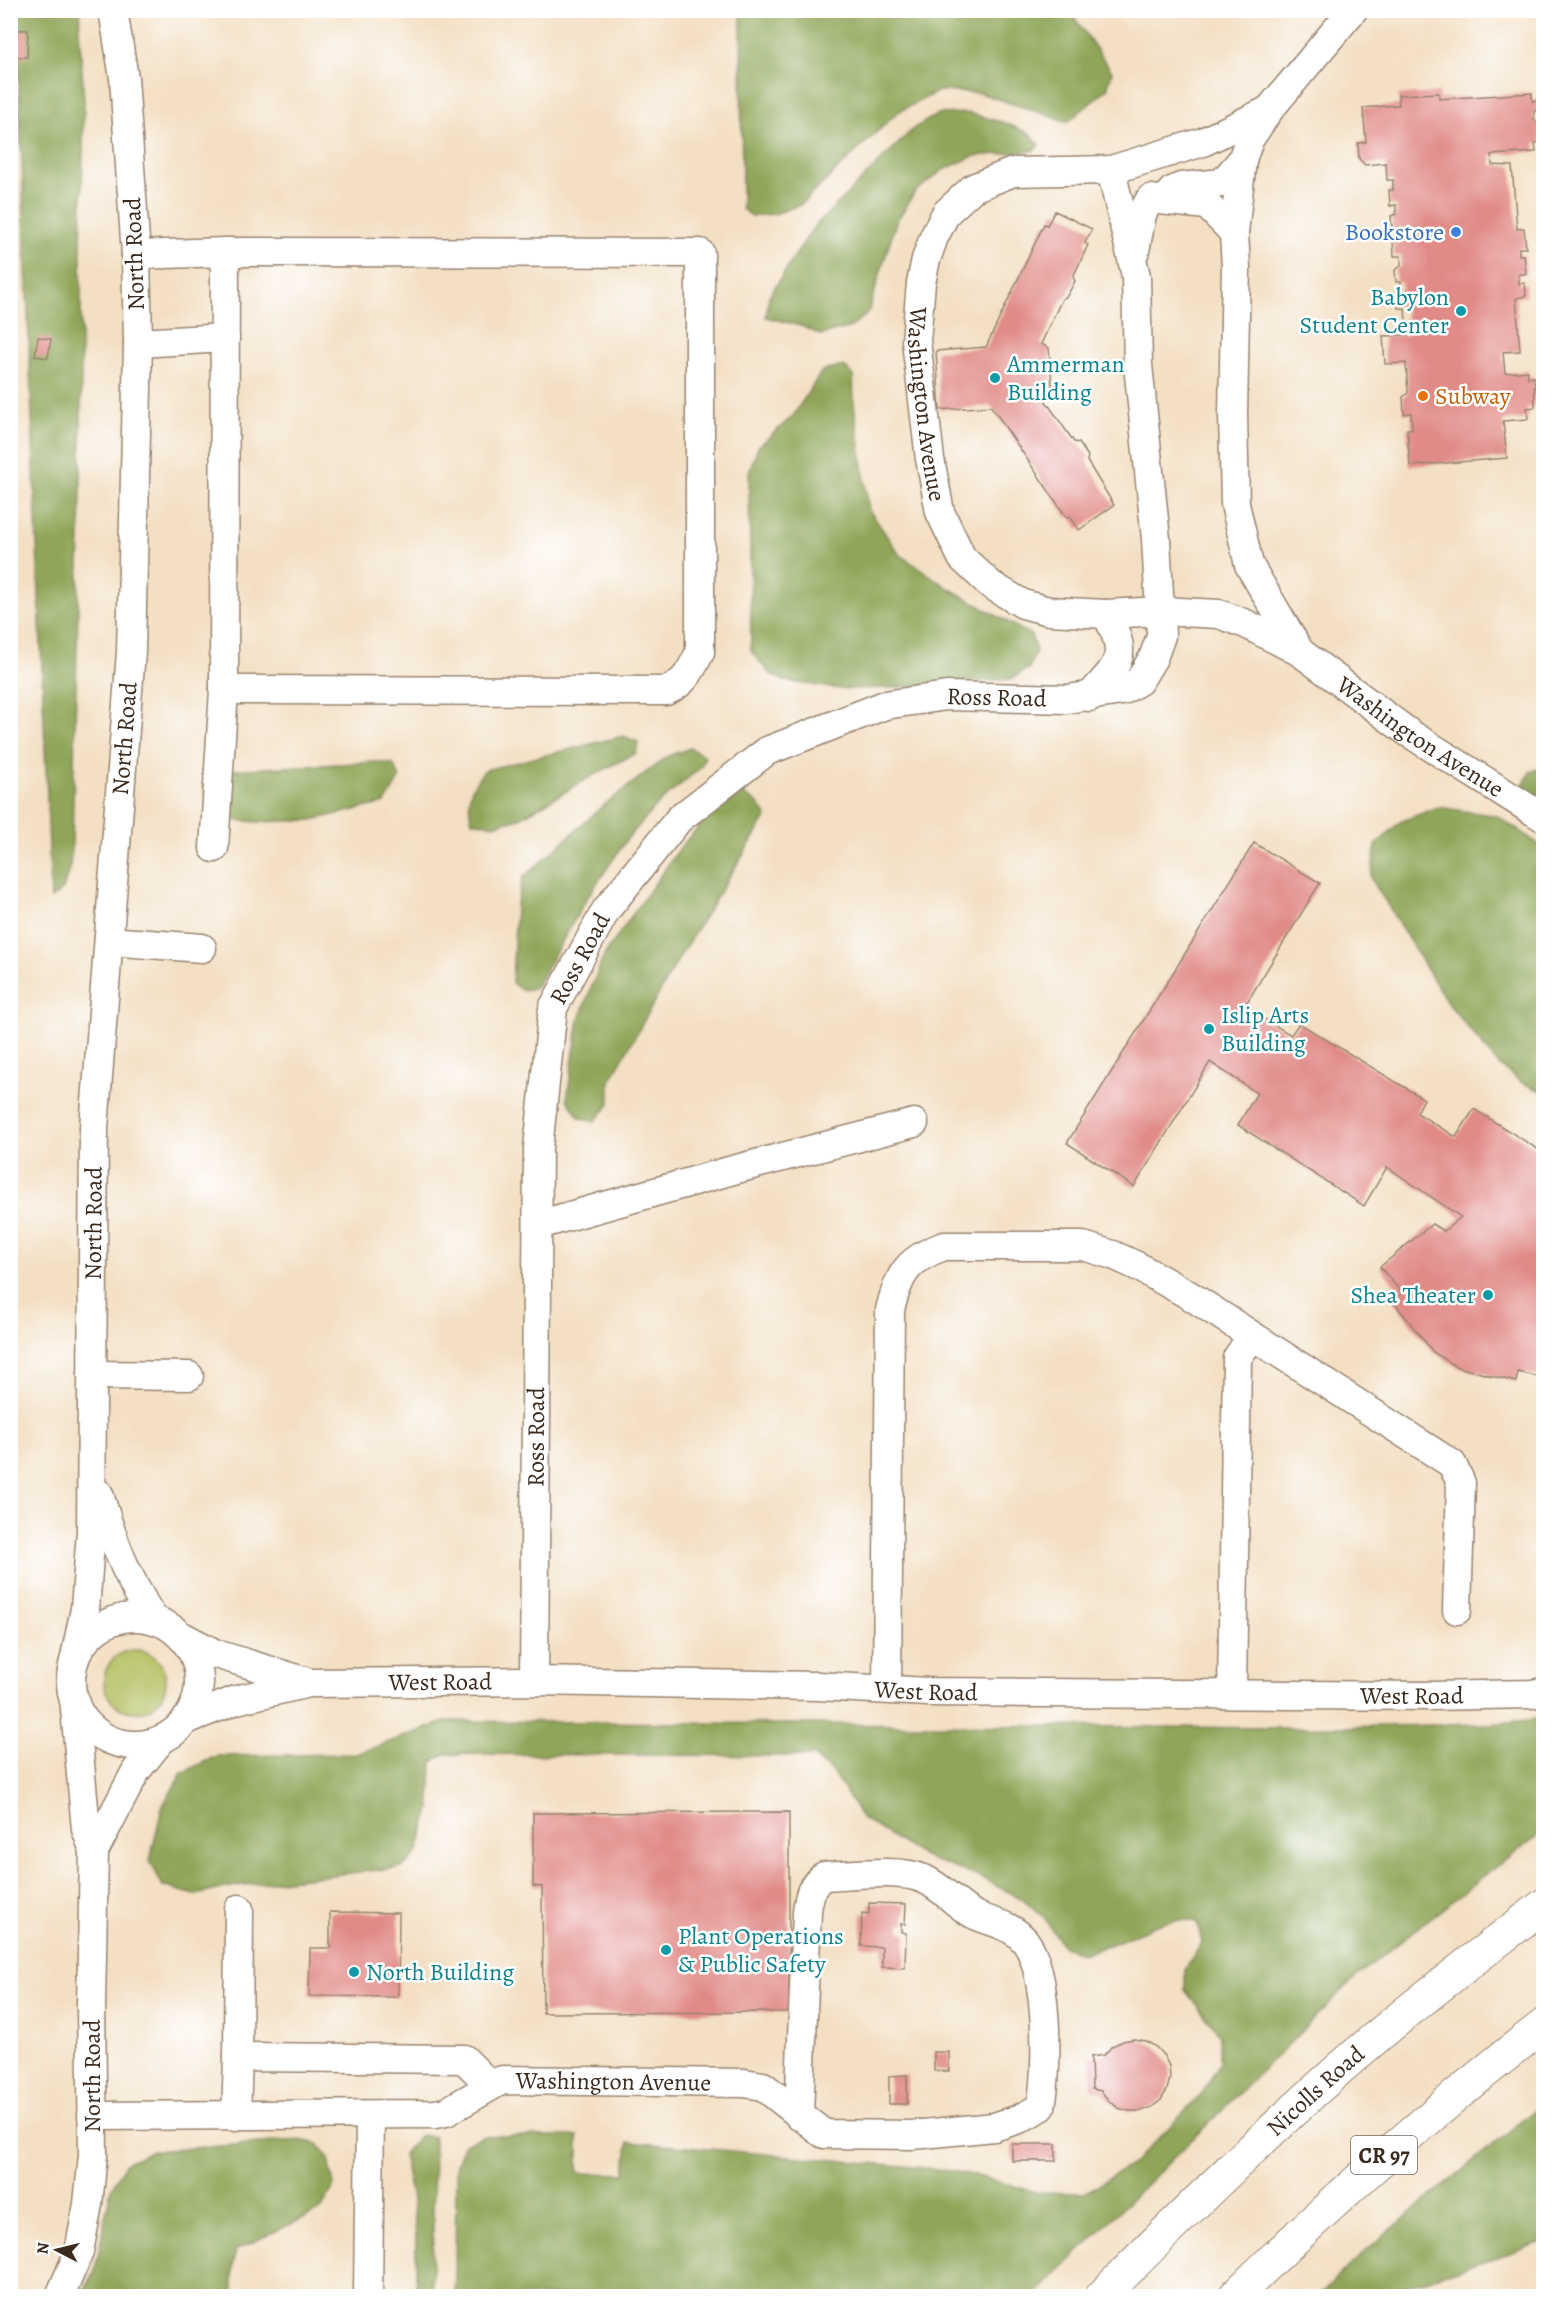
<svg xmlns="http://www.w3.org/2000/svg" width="1554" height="2307" viewBox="0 0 1554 2307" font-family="Alegreya,serif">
  <rect width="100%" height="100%" fill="#fff"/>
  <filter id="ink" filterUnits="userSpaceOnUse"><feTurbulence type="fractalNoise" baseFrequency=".0167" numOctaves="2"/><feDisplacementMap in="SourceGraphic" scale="12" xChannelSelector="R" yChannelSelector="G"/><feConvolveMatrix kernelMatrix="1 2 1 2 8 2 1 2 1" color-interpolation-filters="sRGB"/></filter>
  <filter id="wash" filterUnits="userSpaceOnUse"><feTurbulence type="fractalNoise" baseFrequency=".008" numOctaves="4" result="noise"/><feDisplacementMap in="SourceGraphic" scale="24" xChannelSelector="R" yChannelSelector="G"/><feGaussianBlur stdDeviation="1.35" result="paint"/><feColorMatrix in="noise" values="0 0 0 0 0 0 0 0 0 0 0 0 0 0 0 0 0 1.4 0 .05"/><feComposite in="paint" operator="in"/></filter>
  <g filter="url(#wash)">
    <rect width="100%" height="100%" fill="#f3dfc2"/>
    <!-- green -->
    <circle fill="#b4c062" stroke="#787540" stroke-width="1.5" cx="135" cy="1681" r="31"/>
    <!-- forest -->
    <g fill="#8fa658" stroke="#65683b" stroke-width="1.5">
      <polygon points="16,11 81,11 79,27 84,100 81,247 81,495 72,843 70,866 63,889 51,899"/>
      <polygon points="741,11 1070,11 1112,72 1107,89 1068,122 980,93 939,91 898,112 800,205 774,214 752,216 742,209"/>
      <polygon points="968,113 1005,123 1031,134 1039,145 1033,151 974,156 943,170 915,192 896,222 868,313 851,327 821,335 801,326 766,317 769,296 813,228 914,128 938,114"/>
      <polygon points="844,366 853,375 854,404 869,510 899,554 950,589 1031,635 1036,651 1029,668 1011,679 890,688 842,689 784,681 769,673 751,651 749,472 758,447 793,416 822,371"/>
      <path d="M 623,736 L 638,742 L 636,753 L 592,776 L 520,818 L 494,825 L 472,821 C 466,797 469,789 485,770 Z"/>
      <polygon points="690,748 705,756 701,767 661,801 627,839 587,898 535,988 521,990 512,983 516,906 523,878 604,805 668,756"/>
      <polygon points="377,762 393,764 400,777 385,803 312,820 258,822 230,820 207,801 203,786 211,771"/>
      <polygon points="1543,768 1543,803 1521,789 1531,771"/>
      <polygon points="743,794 756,802 767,816 683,951 610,1081 610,1104 594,1122 579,1117 567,1099 579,1019 604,955 682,845 716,809"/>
      <polygon points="1438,807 1497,816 1543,847 1543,1092 1521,1082 1498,1064 1447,1002 1371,878 1376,845 1400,822"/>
      <path d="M 1543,1718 L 1543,1832 L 1499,1864 L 1356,1977 L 1034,2296 L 455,2296 L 456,2167 L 464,2144 L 484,2136 L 578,2136 L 578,2173 L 625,2174 L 628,2142 L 938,2169 L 974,2175 L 1036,2192 L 1084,2193 L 1134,2163 L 1199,2097 L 1220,2064 L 1220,2035 L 1185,1990 L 1185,1970 L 1202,1943 L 1197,1922 C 1168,1914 1143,1932 1117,1942 C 1105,1947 1093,1950 1081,1954 L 1061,1944 L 1045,1918 L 1019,1897 L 977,1876 L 924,1857 L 862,1818 L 834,1774 L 814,1756 L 445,1754 L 432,1762 L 430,1809 L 418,1851 L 403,1867 L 235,1886 L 195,1895 L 163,1886 L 150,1861 L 162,1807 L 182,1773 L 216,1756 L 356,1754 L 447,1721 L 1282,1728 L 1491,1724 Z"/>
      <polygon points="1543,2103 1543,2242 1376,2296 1318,2296 1370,2247"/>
      <polygon points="420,2135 434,2137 432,2296 416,2296 416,2233 411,2194 403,2155"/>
      <polygon points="299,2140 318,2144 329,2159 334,2186 321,2210 236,2250 233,2266 233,2296 80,2296 94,2274 111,2189 126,2162 153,2151"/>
    </g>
    <g id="blocks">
      <!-- building -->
      <g fill="#e18b88">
        <polygon points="10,30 28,30 27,57 10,57"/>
        <polygon points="1439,93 1439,99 1532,93 1532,101 1538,100 1539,109 1534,111 1534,119 1540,127 1541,142 1535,143 1536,152 1491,155 1492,165 1512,166 1517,229 1524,228 1526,248 1519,248 1519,255 1524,255 1526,274 1519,274 1519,284 1525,283 1526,296 1516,298 1520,351 1503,352 1505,373 1528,371 1528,378 1534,377 1535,407 1527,408 1528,419 1503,421 1507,458 1410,466 1407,429 1412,429 1411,413 1404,414 1403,397 1408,393 1406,363 1385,364 1383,336 1407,335 1405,308 1398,308 1397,292 1402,289 1401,282 1396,282 1395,270 1401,266 1401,256 1394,256 1393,241 1398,241 1397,230 1392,231 1391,216 1396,214 1396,205 1390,206 1389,190 1393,190 1393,180 1387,180 1386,163 1365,165 1359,159 1358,143 1366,142 1363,108 1399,105 1398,95"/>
        <polygon points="1055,211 1092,229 1085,243 1088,245 1073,277 1075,281 1067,296 1062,299 1041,344 1049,348 1050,360 1053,395 1045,400 1074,442 1079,443 1088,456 1087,461 1114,505 1079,530 1070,516 1067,518 991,406 940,410 936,351 986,347 1044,224 1047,225"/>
        <polygon points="38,337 51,339 48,358 35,356"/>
        <polygon points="1254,843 1320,883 1244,1007 1291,1035 1299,1023 1424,1099 1417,1113 1456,1137 1474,1109 1544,1153 1544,1378 1518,1372 1516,1382 1457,1367 1433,1352 1393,1301 1402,1293 1380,1267 1432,1224 1444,1231 1461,1217 1387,1167 1364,1206 1238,1125 1257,1093 1210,1062 1134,1187 1067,1143"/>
        <polygon points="789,1812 789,2012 543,2013 542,1887 533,1886 533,1813"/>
        <polygon points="869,1903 906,1904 905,1924 901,1924 901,1932 906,1933 905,1968 882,1967 882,1947 861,1946 862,1913 869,1914"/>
        <polygon points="330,1912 399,1913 398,1997 309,1996 310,1948 330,1948"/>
        <polygon points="1134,2039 1146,2041 1156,2047 1164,2056 1169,2066 1170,2078 1167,2090 1161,2100 1152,2107 1141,2111 1129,2111 1118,2108 1108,2100 1101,2091 1092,2089 1091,2057 1104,2055 1112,2046 1123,2041"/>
        <rect x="934" y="2052" width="15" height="19"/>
        <polygon points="907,2075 907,2104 889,2104 889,2076"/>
        <rect x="1012" y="2144" width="44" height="17"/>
      </g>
    </g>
  </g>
  <g filter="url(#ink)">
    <use href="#blocks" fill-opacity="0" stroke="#978470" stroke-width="1.5"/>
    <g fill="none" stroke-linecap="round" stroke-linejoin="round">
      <!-- minor casing -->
      <g stroke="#978470" stroke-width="31">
        <g id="minor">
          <path id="s1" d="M 1353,10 L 1269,110 L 1249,140 L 1242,160 L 1234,233 L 1236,267 L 1233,414 L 1235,504 L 1249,565 L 1300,652 L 1409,733 L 1544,818"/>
          <path id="s2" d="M 1269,110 L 1203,142 L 1111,170 L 1013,172 L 973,188 L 946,213 L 934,237 L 926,259 L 921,283 L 916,341 L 930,459 L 940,512 L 962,558 L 991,585 L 1023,604 L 1049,611 L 1106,614 L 1160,611 L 1219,614 L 1246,624 L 1300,652"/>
          <polyline points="1172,191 1181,187 1222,183 1242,160"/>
          <polyline points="1135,251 1142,214 1150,199 1207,205 1234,233"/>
          <path d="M 136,255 L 225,252 L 700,253 L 700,652 C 691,670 686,683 666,691 L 224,690 L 225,252"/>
          <polyline points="138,343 225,338"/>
          <path d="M 1089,697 C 1119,664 1130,657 1106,614"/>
          <polyline points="214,848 224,690"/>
          <polyline points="109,941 202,948"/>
          <polyline points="538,1225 733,1170 914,1123"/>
          <polyline points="92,1375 189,1376"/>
          <path d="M 99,1494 C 114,1544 126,1576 154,1620"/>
          <circle cx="135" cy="1681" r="64"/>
          <polyline points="182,1636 216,1654 307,1682"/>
          <path id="s3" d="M 74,1662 L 85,1609 L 91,1531 L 94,1128 L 131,652 L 138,343 L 136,255 L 124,78 L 113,10"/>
          <path id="s4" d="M 534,1681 L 538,1148 L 553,1008 L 606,910 L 679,819 L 767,751 L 885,705 L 947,696 L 1067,699 L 1122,691 L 1139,681 L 1153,658 L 1161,636 L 1160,611 L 1156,539 L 1138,365 L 1136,276 L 1111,170"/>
          <path d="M 887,1689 L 890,1310 C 899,1273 908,1259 944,1246 L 1083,1246 L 1113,1255 L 1137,1266 L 1189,1295 L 1452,1464 L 1461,1483 L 1457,1610"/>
          <polyline points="1232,1694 1237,1358 1252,1336"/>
          <path id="s5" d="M 186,1720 L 236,1700 L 309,1683 L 534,1681 L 818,1686 L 928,1692 L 1431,1696 L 1531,1694 L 1544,1692"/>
          <polyline points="94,1851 136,1771 162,1739"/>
          <polyline points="238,2057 239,1909"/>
          <path id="s6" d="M 92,2116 L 435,2114 L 446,2112 L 502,2080 L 744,2083 L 763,2086 L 824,2134 L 913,2135 L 994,2127 L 1019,2119 L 1041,2107 C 1048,2071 1049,1971 1025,1941 C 1011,1924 991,1923 973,1914 C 956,1905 942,1887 924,1879 C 899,1868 851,1875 824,1876 C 811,1884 809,1897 807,1911 L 799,2116"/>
          <polyline points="236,2116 238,2057 464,2059 490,2085"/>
          <polyline points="60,2296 79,2252 88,2204 93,2155 91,2006 94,1851 86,1829 74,1698"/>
          <polyline points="368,2296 370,2115"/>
        </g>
      </g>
      <!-- highway casing -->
      <g stroke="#978470" stroke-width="35">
        <g id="highway">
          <path id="s7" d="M 1102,2296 C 1178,2219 1256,2143 1338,2070 C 1404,2012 1474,1959 1544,1905"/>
          <path d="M 1235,2296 C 1333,2200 1435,2109 1544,2025"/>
        </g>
      </g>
      <!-- minor -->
      <use href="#minor" stroke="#fff" stroke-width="28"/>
      <!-- highway -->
      <use href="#highway" stroke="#fff" stroke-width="33"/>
    </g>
  </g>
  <!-- markers -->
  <circle fill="#3f7fe0" stroke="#fff" stroke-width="2" cx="1456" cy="232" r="6"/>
  <g fill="#0f9aa8" stroke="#fff" stroke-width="2">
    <circle cx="1461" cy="311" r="6"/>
    <circle cx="995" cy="378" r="6"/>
    <circle cx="1209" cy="1029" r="6"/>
    <circle cx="1488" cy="1295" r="6"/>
    <circle cx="666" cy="1950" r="6"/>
    <circle cx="354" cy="1972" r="6"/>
  </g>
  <circle fill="#e8710a" stroke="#fff" stroke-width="2" cx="1423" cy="396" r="6"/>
  <g text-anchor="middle" stroke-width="5" stroke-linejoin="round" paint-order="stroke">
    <!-- shield labels -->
    <rect fill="#fff" stroke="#766a62" stroke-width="1.5" x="1351" y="2136" width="66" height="38" rx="4.5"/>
    <g font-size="22" font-weight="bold" fill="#3b2a1e">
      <text x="1384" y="2163">CR 97</text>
    </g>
    <!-- shop labels -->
    <g font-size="24" fill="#366cbe" stroke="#fff" text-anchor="end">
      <text x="1444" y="240">Bookstore</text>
    </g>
    <!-- street labels -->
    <g font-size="24" fill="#3b2a1e" stroke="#fff">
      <text transform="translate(134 254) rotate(-92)" y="8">North Road</text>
      <text dy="8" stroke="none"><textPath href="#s2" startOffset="544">Washington Avenue</textPath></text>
      <text dy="8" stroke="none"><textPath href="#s4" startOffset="1252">Ross Road</textPath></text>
      <text dy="8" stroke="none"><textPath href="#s1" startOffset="843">Washington Avenue</textPath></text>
      <text dy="8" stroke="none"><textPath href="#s3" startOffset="926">North Road</textPath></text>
      <text dy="8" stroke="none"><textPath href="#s4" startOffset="730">Ross Road</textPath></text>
      <text dy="8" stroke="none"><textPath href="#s3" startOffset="440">North Road</textPath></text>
      <text dy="8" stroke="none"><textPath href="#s4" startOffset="244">Ross Road</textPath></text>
      <text dy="8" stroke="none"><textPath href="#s5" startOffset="260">West Road</textPath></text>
      <text dy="8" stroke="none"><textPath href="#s5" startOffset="746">West Road</textPath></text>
      <text dy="8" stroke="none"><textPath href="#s5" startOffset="1232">West Road</textPath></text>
      <text transform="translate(92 2076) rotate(-90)" y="8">North Road</text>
      <text dy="8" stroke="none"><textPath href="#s6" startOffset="530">Washington Avenue</textPath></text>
      <text dy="8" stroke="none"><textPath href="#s7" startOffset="296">Nicolls Road</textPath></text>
    </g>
    <!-- culture labels -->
    <g font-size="24" fill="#0d838f" stroke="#fff" text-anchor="start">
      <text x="1449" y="305" text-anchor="end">Babylon<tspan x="1449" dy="28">Student Center</tspan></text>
      <text x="1007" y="372">Ammerman<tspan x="1007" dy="28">Building</tspan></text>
      <text x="1221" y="1023">Islip Arts<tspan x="1221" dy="28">Building</tspan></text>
      <text x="1476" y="1303" text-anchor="end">Shea Theater</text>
      <text x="678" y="1944">Plant Operations<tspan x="678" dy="28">&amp; Public Safety</tspan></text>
      <text x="366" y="1980">North Building</text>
    </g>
    <!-- food labels -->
    <g font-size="24" fill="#c56008" stroke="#fff" text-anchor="start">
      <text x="1435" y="404">Subway</text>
    </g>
  </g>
  <!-- margin -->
  <rect width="1554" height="2307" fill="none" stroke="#fff" stroke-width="36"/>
  <!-- north arrow -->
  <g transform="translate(57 2250) rotate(277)" stroke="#ffffff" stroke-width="4.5" paint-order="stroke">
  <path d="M0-4.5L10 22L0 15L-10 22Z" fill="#3b2a1e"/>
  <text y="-9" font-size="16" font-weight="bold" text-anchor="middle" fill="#3b2a1e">N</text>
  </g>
</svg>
